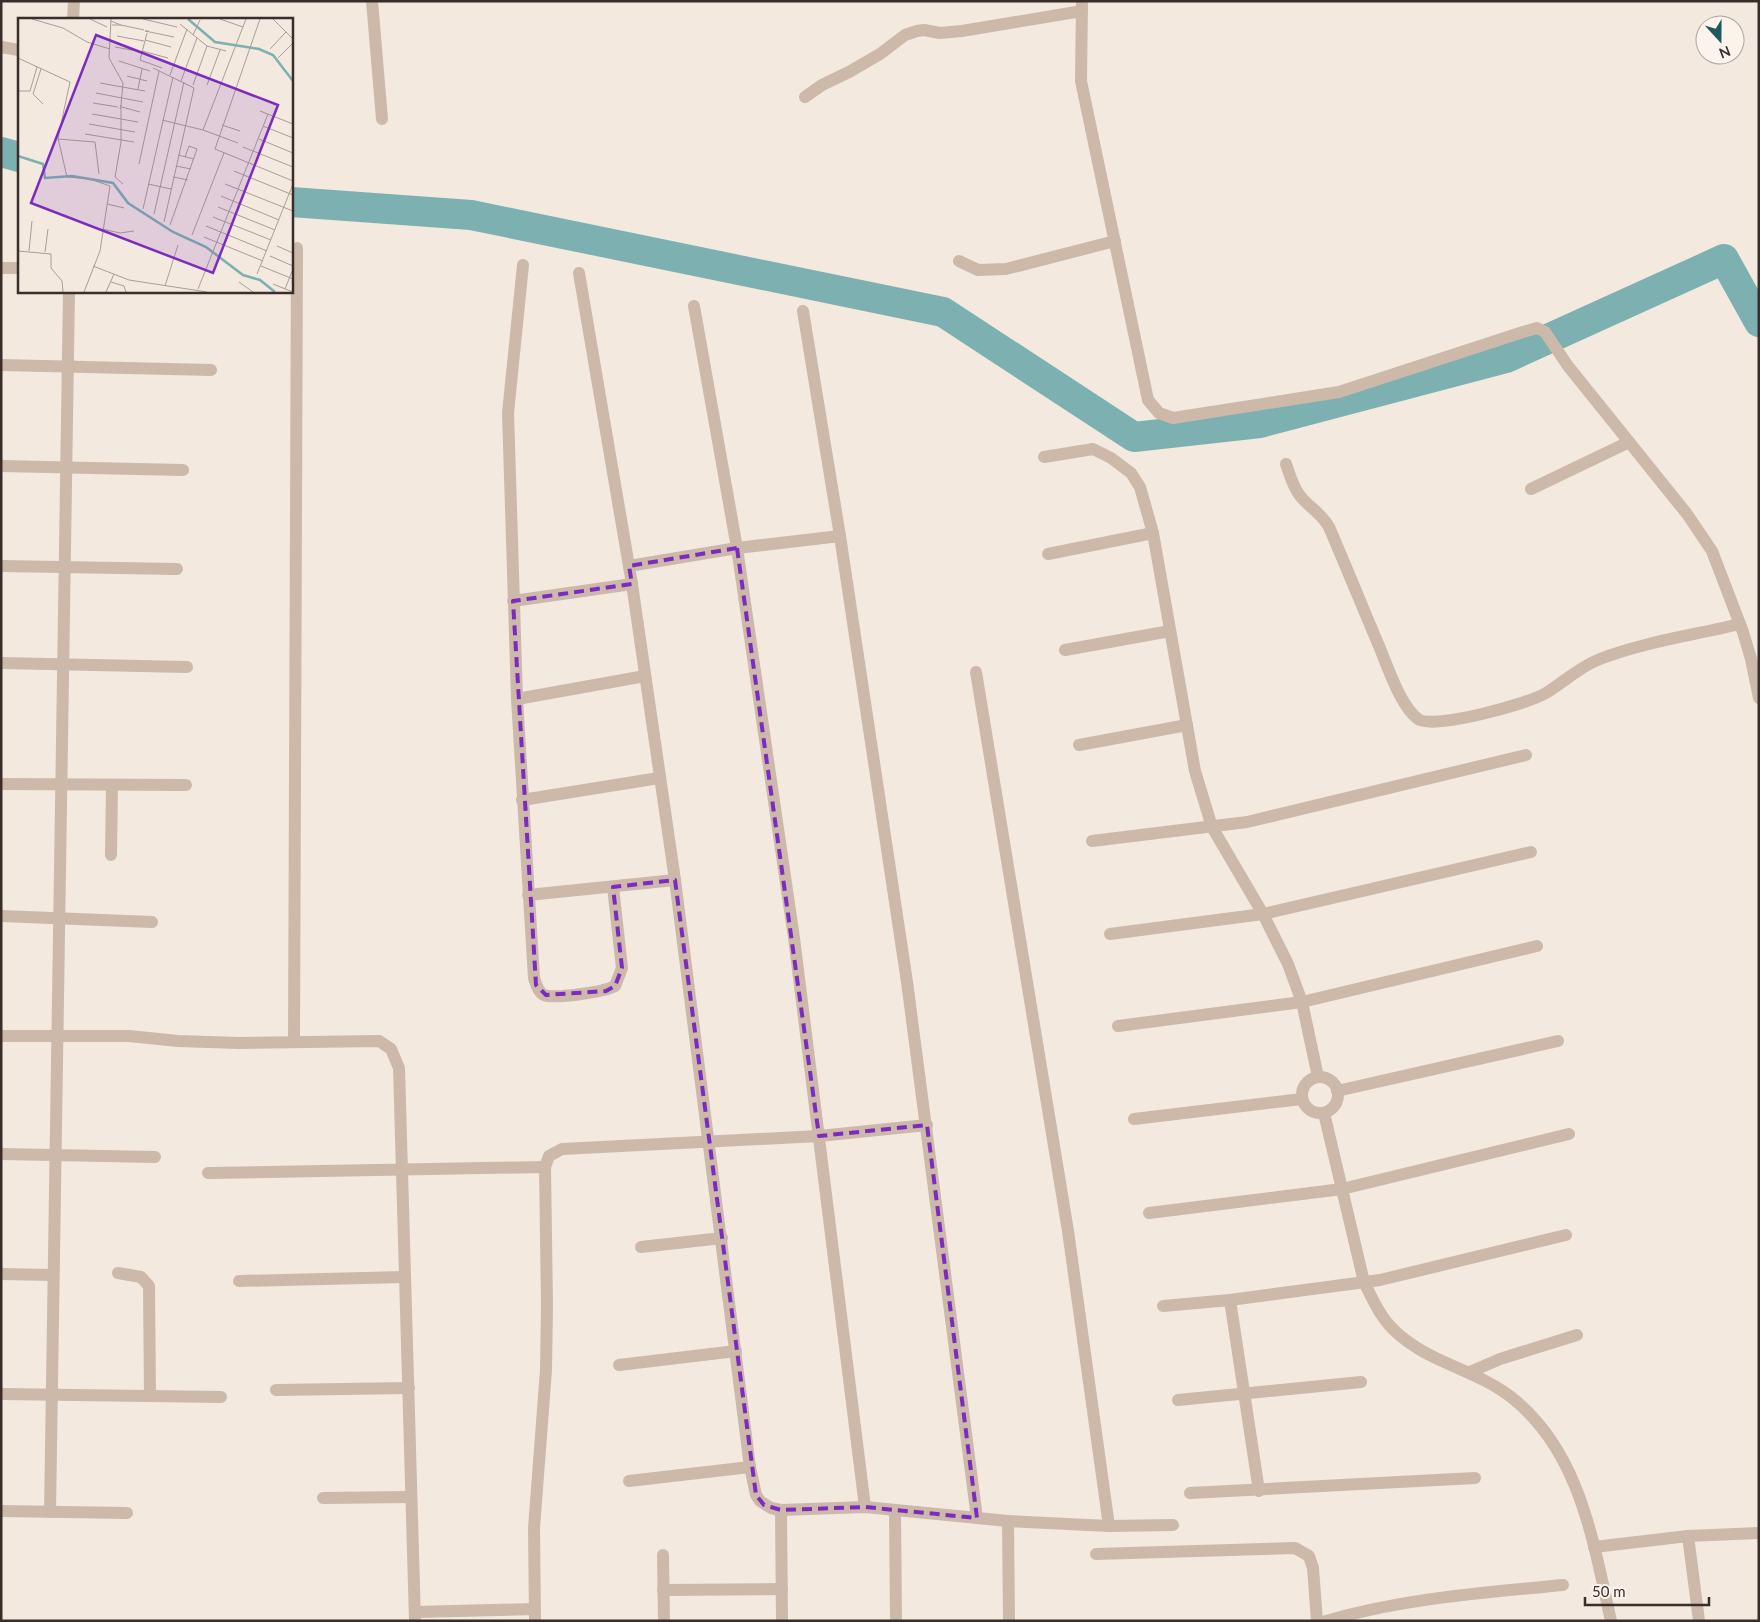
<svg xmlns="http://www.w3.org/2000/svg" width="1760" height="1622" viewBox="0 0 1760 1622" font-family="Lato,sans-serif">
  <rect width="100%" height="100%" fill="#f3e9df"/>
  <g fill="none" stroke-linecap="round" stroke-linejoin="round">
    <!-- river -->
    <g stroke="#7db0b1" stroke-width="30">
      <polyline points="1,152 19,157"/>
      <polyline points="291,202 471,215 943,312 1134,437 1260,423 1506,358 1724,259 1759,322"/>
    </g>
    <!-- minor -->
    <g stroke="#ccb9aa" stroke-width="12">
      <polyline points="372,1 382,119"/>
      <polyline points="1082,1 1081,81 1148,400 1159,413 1173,418 1339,392 1523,332 1537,328 1545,332 1568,366 1687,514 1712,551 1743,632 1751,659 1759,698"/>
      <polyline points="73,19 74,1"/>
      <polyline points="1,47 19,50"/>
      <polyline points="805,97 822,85 849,72 880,54 905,35 917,31 924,30 940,33 962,31 1082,11"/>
      <polyline points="959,261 978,270 1006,269 1115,241"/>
      <path d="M 523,265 L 508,413 L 517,699 L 534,978 C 536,984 538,992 544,995 C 555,999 604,992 615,986 L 622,968 L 613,887"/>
      <polyline points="1,268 19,268"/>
      <polyline points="579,273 632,584 675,880 750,1467 756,1495 760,1501 771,1508 781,1510 865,1507 1008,1521 1109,1526 1173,1525"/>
      <polyline points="694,306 737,548 794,938 865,1507"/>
      <polyline points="803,311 840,536 907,982 977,1518"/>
      <polyline points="1,365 211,370"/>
      <polyline points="1044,457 1093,449 1111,458 1131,473 1140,487 1153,533 1195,771 1212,827 1263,914 1288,964 1302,1002 1318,1077"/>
      <path d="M 1286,464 C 1290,475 1293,488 1301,497 C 1310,508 1322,514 1329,527 C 1345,564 1360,601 1376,639 C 1386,661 1399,705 1418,719 C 1433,730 1528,704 1546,693 C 1564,682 1579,667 1600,659 C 1644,642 1694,635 1740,624"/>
      <polyline points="1,466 183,470"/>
      <polyline points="1531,489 1629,442"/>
      <polyline points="1048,554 1153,533"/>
      <polyline points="1,566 177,569"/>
      <polyline points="629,566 737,548 840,536"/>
      <polyline points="513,601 632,584"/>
      <polyline points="1065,650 1170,631"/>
      <polyline points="1,663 187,667"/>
      <polyline points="976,672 1068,1231 1109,1526"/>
      <polyline points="517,699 645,676"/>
      <polyline points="1079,745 1187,725"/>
      <polyline points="1,784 186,785"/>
      <polyline points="522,800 659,778"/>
      <polyline points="1092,841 1247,822 1526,755"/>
      <polyline points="111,855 112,785"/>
      <polyline points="528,895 675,880"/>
      <polyline points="1,916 152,922"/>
      <polyline points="1110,934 1263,914 1531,852"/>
      <polyline points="1118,1026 1302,1002 1537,946"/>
      <polyline points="1,1036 129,1036 178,1041 239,1043 379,1041 391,1049 399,1068 415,1621"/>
      <polyline points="294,1041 297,248"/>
      <circle cx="1320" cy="1095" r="18"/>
      <polyline points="1337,1091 1558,1041"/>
      <path d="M 1324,1113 L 1364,1282 C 1372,1298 1380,1317 1394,1330 C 1426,1362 1475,1369 1511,1397 C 1580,1451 1593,1541 1611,1621"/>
      <polyline points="1134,1119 1302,1099"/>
      <polyline points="1,1154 155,1157"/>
      <polyline points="208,1173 545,1167"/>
      <polyline points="1149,1213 1342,1189 1569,1134"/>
      <polyline points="641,1247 722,1238"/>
      <polyline points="118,1273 141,1277 149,1286 150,1396"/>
      <polyline points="1,1274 53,1275"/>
      <polyline points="239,1281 404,1277"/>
      <polyline points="1230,1300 1259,1491"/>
      <polyline points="1163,1306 1230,1300 1380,1280 1566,1235"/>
      <polyline points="619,1365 736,1351"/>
      <polyline points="1470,1372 1500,1359 1577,1335"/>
      <polyline points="276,1390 409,1388"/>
      <polyline points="1,1394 221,1397"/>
      <polyline points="1178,1400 1361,1382"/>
      <polyline points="629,1481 750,1467"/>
      <polyline points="1190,1493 1475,1478"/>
      <polyline points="323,1498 410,1497"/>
      <polyline points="781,1510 782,1621"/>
      <polyline points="1,1511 127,1513"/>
      <polyline points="895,1511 896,1621"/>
      <polyline points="50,1512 69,291"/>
      <polyline points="1008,1521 1009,1621"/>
      <polyline points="1688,1536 1699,1621"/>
      <polyline points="1594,1547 1688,1536 1759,1533"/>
      <polyline points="1096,1554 1295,1548 1309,1556 1313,1568 1317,1621"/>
      <polyline points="663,1555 664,1621"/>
      <polyline points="663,1590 782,1589"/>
      <polyline points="415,1612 535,1609"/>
      <polyline points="535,1621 534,1528 546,1370 547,1305 545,1167 549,1156 562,1149 819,1136 927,1125"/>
      <path d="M 1326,1621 C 1404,1598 1483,1593 1563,1585"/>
    </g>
  </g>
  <!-- marked area -->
  <path fill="none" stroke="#7b2cbf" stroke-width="4" stroke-dasharray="10 6" stroke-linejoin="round" d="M 737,548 L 819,1136 L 927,1125 L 977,1518 L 865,1507 L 781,1510 L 764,1505 L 756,1495 L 675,880 L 613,887 L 622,968 L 615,986 L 606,991 L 546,995 L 536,985 L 513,601 L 632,584 L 629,566 Z"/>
  <!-- overview -->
  <g transform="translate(18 18)">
    <rect width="275" height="275" fill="#f3e9df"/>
    <path fill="none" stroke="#7db0b1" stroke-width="2.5" d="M 170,1 L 197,24 L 241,31 L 255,37 L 275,63M 0,138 L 25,146 L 27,160 L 54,158 L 95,165 L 110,185 L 155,214 L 188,229 L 225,257 L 242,262 L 257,274"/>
    <path fill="none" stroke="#a99e97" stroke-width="1" d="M 14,1 L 45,10 L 69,24 L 92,31M 72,1 L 89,9M 93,1 L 91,40 L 105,65 L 103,87M 125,1 L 159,9M 202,1 L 225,9M 242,1 L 197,131 L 275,163M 255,1 L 275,21M 93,3 L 103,7 L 94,7M 162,6 L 189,28 L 208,33M 103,7 L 126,12M 131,13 L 127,13 L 156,19M 129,15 L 122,42 L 144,50M 175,17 L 182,2M 99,18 L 126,23M 127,22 L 153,29M 97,29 L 124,34M 252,31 L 268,14M 124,33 L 150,40M 0,40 L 52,64 L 40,120 L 49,159 L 72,161 L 92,168 L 82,233 L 66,274M 260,40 L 275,25M 101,43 L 132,53M 135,50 L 176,70 L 146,204M 23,51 L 15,76 L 25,86M 152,57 L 169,11M 109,58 L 129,63M 163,63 L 179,20M 82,65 L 127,73M 175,67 L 189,28M 189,67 L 202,32M 120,71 L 124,51M 0,73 L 12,73 L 19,49M 78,75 L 125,84M 75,85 L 100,89M 104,89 L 122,94M 102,91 L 103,87 L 103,124 L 97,159 L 105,166M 242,93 L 275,106M 74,96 L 120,104M 144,102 L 185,112 L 228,1M 71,106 L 117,114M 204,107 L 222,113M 245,108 L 275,120M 185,112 L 220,125M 67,116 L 116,124M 40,121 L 77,124 L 81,156M 241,121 L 275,135M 225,129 L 275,149M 160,137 L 176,141M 121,146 L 141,53M 158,148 L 173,151M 216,153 L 275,177M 155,159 L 170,162M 130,166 L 153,171M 207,166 L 275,193M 203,178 L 261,202M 89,186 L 106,190M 200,189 L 257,212M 125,191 L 155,59M 136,196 L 166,64M 195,199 L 253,222M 152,207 L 179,131 L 171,128 L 167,139M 188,208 L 249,233M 84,211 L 102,215 L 116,213M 174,217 L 206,135M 186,219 L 245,243M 259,228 L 275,235M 0,233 L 33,236 L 33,250 L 44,263 L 45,274M 11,233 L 14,203M 27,234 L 30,211M 252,238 L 275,248M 75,248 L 111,262 L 189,274M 243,248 L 275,261M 239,256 L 275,166M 93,264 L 106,268 L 108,274M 221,264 L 235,274M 255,266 L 275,274M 147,268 L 160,227M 180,271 L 250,96M 267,271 L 275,251M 88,274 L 96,256"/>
    <path fill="#7b2cbf" fill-opacity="0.15" stroke="#7b2cbf" stroke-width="2.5" d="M 78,17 L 260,87 L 195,255 L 13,185 Z"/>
    <rect width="275" height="275" fill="none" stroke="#3a2e2a" stroke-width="2.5"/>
  </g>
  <!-- border -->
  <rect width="1760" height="1622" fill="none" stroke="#3a2e2a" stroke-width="5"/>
  <!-- north arrow -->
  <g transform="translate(1720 40) rotate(159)"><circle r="24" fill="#fbf3ec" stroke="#aea49e"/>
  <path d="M0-4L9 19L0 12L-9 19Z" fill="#1e5a5c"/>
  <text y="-8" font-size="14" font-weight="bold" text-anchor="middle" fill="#3a2e2a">N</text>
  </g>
  <!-- scale -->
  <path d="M1585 1597v8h124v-8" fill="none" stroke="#3a2e2a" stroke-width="2.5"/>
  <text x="1592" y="1597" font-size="15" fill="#3a2e2a" stroke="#fbf3ec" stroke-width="4" paint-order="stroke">50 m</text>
</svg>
